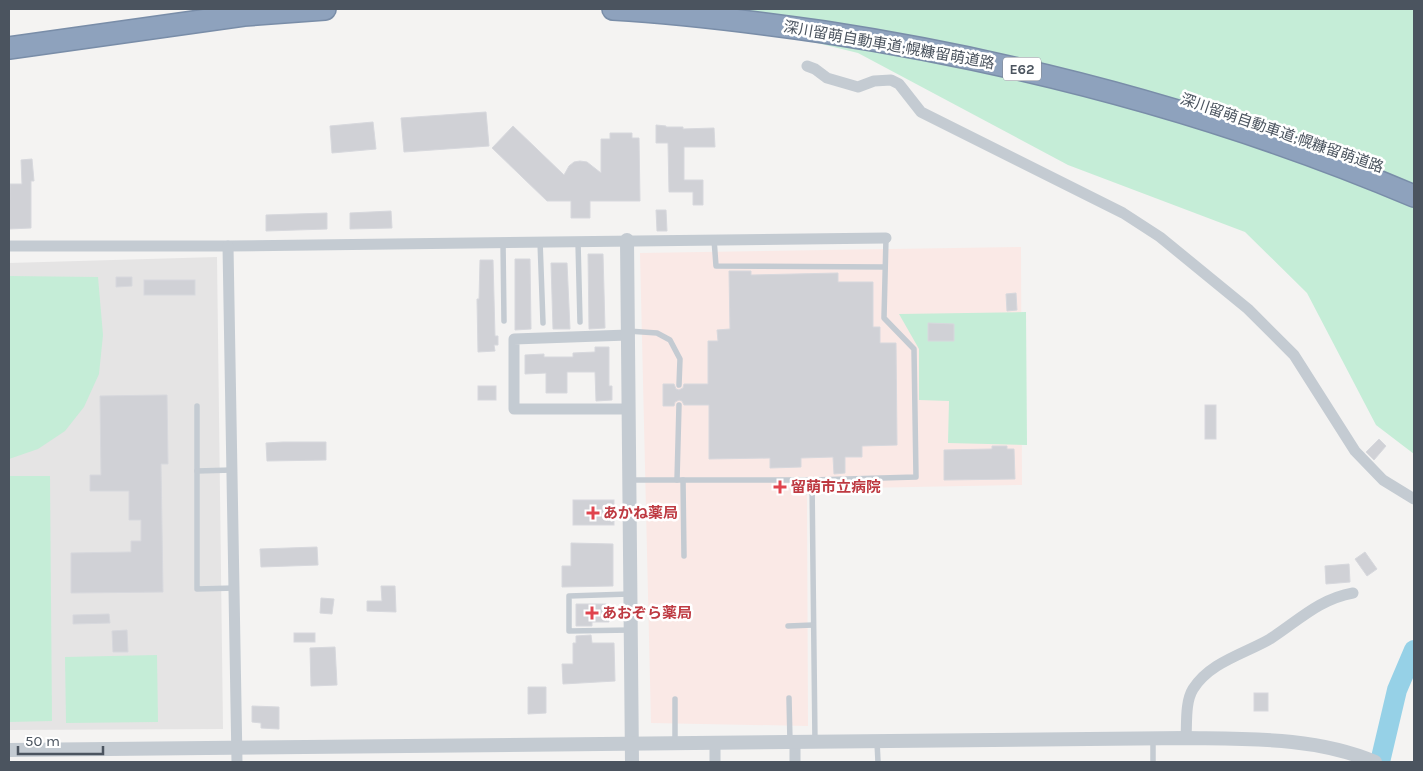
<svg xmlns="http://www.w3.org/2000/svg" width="1423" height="771" viewBox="0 0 1423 771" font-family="Karla,'Noto Sans JP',sans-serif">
  <rect width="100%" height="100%" fill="#f4f3f2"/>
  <!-- education -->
  <polygon fill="#e5e4e4" points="217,257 223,729 9,730 9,263"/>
  <!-- medical -->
  <polygon fill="#fae9e6" points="1021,247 1022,485 807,489 808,726 651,723 640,253"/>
  <!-- green -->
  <g fill="#c5edd7">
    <polygon points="682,9 1414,9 1414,454 1376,425 1307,293 1245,232 1068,165 858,53 797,38 698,27"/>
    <polygon points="9,276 98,277 103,335 99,374 84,407 65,431 38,449 9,459"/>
    <polygon points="1026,312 1027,445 948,443 949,401 919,400 919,349 899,314"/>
    <polygon points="9,476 50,476 52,721 9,722"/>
    <polygon points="157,655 158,722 66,723 65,657"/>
  </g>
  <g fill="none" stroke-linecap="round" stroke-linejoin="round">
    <!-- river -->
    <polyline stroke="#96d1e7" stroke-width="20" points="1380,762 1397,690 1414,650"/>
  </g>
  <!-- building -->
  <g fill="#d0d1d6" stroke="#d7d8dd">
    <polygon points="486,112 489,146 404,152 401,118"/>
    <polygon points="373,122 376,149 332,153 330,126"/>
    <polygon points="656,125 666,126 666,127 683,127 683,129 714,128 715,147 684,147 684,180 703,180 703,205 693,205 693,192 669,192 668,143 656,143"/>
    <polygon points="513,126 564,175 569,166 574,162 580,161 587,162 601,173 601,139 610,139 610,133 632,133 632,138 639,138 640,201 590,201 590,218 571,218 571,201 547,201 492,148"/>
    <polygon points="32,159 34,181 31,181 31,228 9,229 10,184 22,184 21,160"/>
    <polygon points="656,210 666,210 667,231 657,231"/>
    <polygon points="391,211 392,228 350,229 350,213"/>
    <polygon points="327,213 327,229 266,231 266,215"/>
    <polygon points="588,254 603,254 605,328 589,329"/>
    <polygon points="515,259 530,259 531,329 515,330"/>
    <polygon points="480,260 493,260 495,336 498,336 498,345 494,345 495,351 478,352 477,299 479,299"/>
    <polygon points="551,263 567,263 570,329 553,329"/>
    <polygon points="729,271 751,271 751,275 838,273 838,282 873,282 873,327 880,327 880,343 896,343 897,445 862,446 862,457 845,457 845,473 834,474 833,457 801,458 801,467 770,468 770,458 709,459 709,405 684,405 682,401 679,400 675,402 674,406 663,406 663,384 674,384 676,389 679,390 683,388 684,384 708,384 708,341 718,341 717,330 730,329"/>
    <polygon points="116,277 132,277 132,286 116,287"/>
    <rect x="144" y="280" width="51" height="15"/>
    <polygon points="1016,293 1017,310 1007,311 1006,294"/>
    <polygon points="928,323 954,324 954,341 928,341"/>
    <polygon points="595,347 609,347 609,386 612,386 612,400 596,401 595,372 567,372 567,393 546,393 546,373 525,374 525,355 544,354 544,357 573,357 573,353 595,352"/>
    <rect x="478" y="386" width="18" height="14"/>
    <polygon points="167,395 168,464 161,464 163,592 71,593 71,553 131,552 131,541 141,541 141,520 129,520 129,491 90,491 90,475 101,475 100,396"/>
    <rect x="1205" y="405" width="11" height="34"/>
    <polygon points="1379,439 1386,446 1374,460 1366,452"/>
    <polygon points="283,442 326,442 326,460 267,461 266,443"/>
    <polygon points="992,446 1007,446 1007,449 1014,449 1015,479 944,480 944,450 992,449"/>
    <rect x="573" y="500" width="41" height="25"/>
    <polygon points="571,543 613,544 613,586 562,587 562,566 571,566"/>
    <polygon points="317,547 318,565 261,567 260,549"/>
    <polygon points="1365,552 1377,569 1367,576 1355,559"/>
    <polygon points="1349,564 1350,582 1326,584 1325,566"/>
    <polygon points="381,586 395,586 396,612 367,611 367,601 382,601"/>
    <polygon points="321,598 334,599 332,614 320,613"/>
    <polygon points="576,604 609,604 609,622 592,622 592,626 576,626"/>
    <polygon points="109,614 110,623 73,624 73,615"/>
    <polygon points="127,630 128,652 113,652 112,631"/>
    <rect x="294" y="633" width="21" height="9"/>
    <polygon points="591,635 592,643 614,643 615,681 563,684 562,664 573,664 573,643 576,643 576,636"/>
    <polygon points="335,647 337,685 311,686 310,648"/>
    <polygon points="528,687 546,687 546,713 528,714"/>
    <rect x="1254" y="693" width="14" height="18"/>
    <polygon points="252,706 279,707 279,729 261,728 261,723 252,722"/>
  </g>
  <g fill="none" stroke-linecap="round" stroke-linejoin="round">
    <!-- motorway casing -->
    <g stroke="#798da8" stroke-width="24">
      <g id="motorway">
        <path d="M 613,9 C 684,13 754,22 824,32 C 1026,63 1225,116 1414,196"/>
        <polyline points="9,48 244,15 325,9"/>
      </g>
    </g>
    <!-- service -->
    <g stroke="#c4cbd2" stroke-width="5.5">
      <polyline points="714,239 716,266 885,267"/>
      <polyline points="540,241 543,323"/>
      <polyline points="503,242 504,321"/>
      <polyline points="578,242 580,322"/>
      <polyline points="628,331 657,333 670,340 680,359 679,385"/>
      <polyline points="197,406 197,589 235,588"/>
      <polyline points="197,471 232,470"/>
      <polyline points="631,480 812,480 815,742"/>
      <polyline points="677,480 679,405"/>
      <polyline points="683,480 684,556"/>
      <polyline points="812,480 916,477 914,349 884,318 886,238"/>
      <polyline points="629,594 569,596 569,631 631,630"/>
      <polyline points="788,626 813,625"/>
      <polyline points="789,698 790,742"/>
      <polyline points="877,742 878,762"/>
      <polyline points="675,744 675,699"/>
      <polyline points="1153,762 1153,739"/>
    </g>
    <!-- minor -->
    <g stroke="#c4cbd2" stroke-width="11">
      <polyline points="807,66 815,69 827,78 858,87 874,81 891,80 899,84 921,112 1123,213 1160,237 1248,309 1294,355 1355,451 1383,480 1414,499"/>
      <polyline points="9,246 228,246 886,238"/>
      <polyline points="228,246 237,762"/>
      <polyline points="628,335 514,339 514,409 629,409"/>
      <path d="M 1186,738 C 1187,723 1185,702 1193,689 C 1210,662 1244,654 1270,639 C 1298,621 1319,599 1353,593"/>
      <polyline points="715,743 715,762"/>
      <polyline points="795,762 795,742"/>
    </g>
    <!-- tertiary -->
    <g stroke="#c4cbd2" stroke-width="14">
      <polyline points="627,240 632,762"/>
      <path d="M 9,750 L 1186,738 C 1250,739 1316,737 1375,762"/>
    </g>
    <!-- motorway -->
    <use href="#motorway" stroke="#8ea2bd" stroke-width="21"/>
  </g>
  <!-- markers -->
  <g fill="#e0444e" stroke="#fff" stroke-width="2">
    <path d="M777.5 479.5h5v5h5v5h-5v5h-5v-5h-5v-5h5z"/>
    <path d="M590.5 505.5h5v5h5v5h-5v5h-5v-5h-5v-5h5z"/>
    <path d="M589.5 605.5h5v5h5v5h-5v5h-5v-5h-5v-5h5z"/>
  </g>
  <g text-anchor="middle" stroke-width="5" stroke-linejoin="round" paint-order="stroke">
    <!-- shield labels -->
    <rect fill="#fff" stroke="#81878f" stroke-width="1" x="1003" y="57.5" width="38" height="23" rx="4"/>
    <g font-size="14" font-weight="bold" fill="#4b545f">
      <text x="1022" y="74">E62</text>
    </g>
    <!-- street labels -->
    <g font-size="15" fill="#4b545f" stroke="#fff">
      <text transform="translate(889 45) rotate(10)" y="5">深川留萌自動車道;幌糠留萌道路</text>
      <text transform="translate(1282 133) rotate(19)" y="5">深川留萌自動車道;幌糠留萌道路</text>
    </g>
    <!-- health labels -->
    <g font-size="15" font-weight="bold" fill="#be3a42" stroke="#fff" text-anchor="start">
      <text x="791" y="492">留萌市立病院</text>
      <text x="603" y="518">あかね薬局</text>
      <text x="602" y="618">あおぞら薬局</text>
    </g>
  </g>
  <!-- border -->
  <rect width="1423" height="771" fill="none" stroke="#4b545f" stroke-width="20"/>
  <!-- scale -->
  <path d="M18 746v8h85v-8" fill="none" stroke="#4b545f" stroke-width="2.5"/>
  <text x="25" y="746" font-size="15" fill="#4b545f" stroke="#ffffff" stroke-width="4" paint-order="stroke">50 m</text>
</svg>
